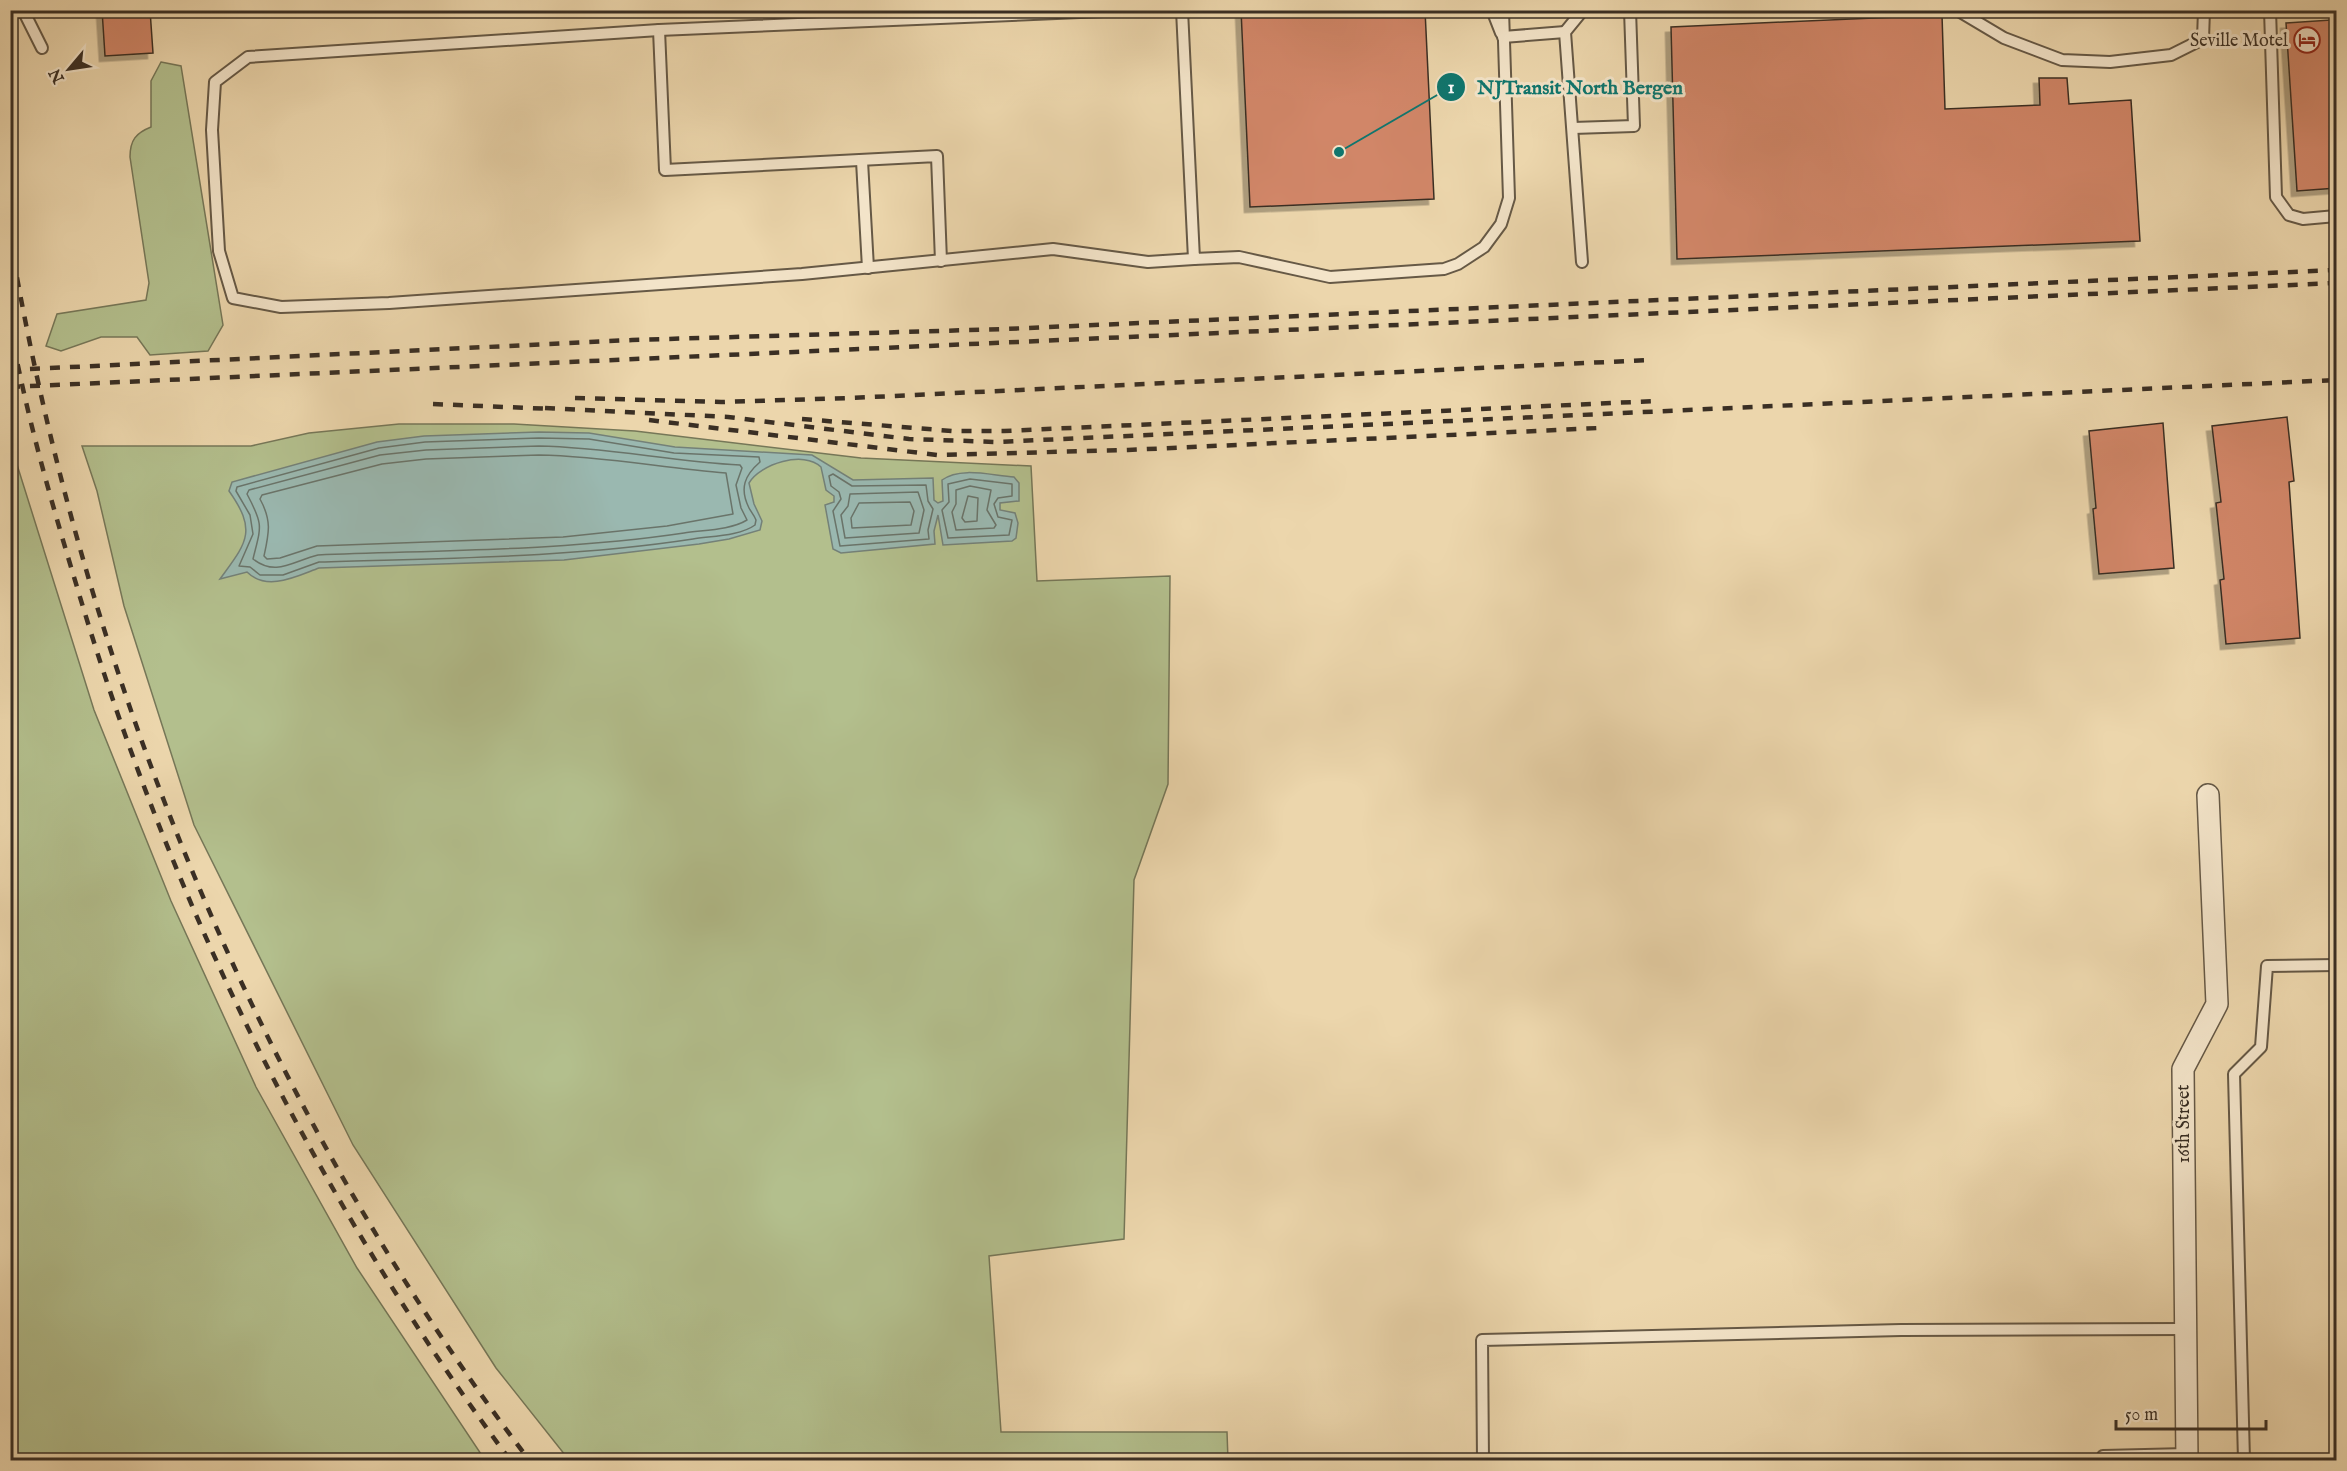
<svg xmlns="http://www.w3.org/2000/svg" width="2347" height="1471" viewBox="0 0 2347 1471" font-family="'IM FELL English',serif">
  <defs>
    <filter id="shadow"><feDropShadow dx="-5.5" dy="5.5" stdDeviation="0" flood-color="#0004"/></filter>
  </defs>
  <rect width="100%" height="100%" fill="#ecd6ac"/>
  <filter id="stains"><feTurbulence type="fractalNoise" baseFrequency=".00333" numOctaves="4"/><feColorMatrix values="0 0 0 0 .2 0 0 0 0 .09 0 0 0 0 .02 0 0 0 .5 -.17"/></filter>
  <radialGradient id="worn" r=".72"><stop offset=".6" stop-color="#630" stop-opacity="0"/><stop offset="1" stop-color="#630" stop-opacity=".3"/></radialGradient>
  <!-- green -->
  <g fill="#b3bf8d" stroke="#767758" stroke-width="1.5">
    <path d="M 161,62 L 181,66 L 223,325 L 208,351 L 150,355 L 137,337 L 101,337 L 61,351 L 46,346 L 57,314 L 146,300 L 149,283 L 130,157 C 130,140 136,133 151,127 L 151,81 Z"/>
    <polygon points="399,424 514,424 635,431 861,458 1031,466 1037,581 1170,576 1168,784 1134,880 1124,1239 989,1256 1001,1432 1227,1432 1228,1460 569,1460 496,1368 353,1145 194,825 124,606 97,491 82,446 251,446 309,433"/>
    <polygon points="11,455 14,455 94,710 171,901 256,1087 357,1268 485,1460 11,1460"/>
  </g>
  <!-- water -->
  <path fill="#9ab8b0" stroke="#748178" stroke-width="1.5" d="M 539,432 L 589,433 L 675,447 L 812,455 L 853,480 L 933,478 L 934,500 L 938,503 L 943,501 L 942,480 C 961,466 993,476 1014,477 L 1019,483 L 1019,501 L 1000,503 L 1000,510 L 1015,513 L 1018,523 L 1016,538 L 1012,541 L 943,545 L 938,515 L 934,531 L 935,544 L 841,553 L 833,549 L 825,505 L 834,502 L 834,496 L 826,490 L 821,467 C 804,450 760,464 749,483 L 754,504 L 762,521 L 760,530 L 729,539 L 699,544 L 564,560 L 319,568 C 297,576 267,592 247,572 L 220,579 C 246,543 258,532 229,491 L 232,482 L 377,442 L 424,436 Z"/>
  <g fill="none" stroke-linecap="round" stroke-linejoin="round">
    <!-- shore -->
    <g stroke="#6a746a" stroke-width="1.5">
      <path d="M 539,438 L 589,439 L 674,453 L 759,457 L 760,462 C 745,475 739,488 749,508 C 751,512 754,515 756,520 L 755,525 C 740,536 711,536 693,539 C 569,558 444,558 319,562 L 283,575 L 260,575 L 250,567 L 239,566 L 253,534 L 250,515 L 236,491 L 237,487 L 379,448 L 425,442 Z"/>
      <path d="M 539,446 C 607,447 673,462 740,465 L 742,468 L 736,485 L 741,508 L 747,520 C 731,530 703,530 684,533 C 563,551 440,550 318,555 C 293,561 276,577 253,559 C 261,526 264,526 247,494 L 249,490 L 380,455 L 426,450 Z"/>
      <path d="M 539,455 C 602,456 663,468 726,473 L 733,514 L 667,526 L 563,537 L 317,546 L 280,558 L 267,559 L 264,556 C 269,533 272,521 260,499 L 262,495 L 382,464 L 426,459 Z"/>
      <polygon points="833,474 852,486 926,485 928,501 933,509 928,530 929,539 840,546 833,511 841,499 839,492 831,486 829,476"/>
      <polygon points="970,479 1012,484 1012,496 998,498 994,504 998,517 1012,520 1009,535 948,538 942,510 949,502 948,484"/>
      <polygon points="970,486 991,490 987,510 996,525 994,528 956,530 952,512 956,504 956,490"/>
      <polygon points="918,492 924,510 919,533 845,538 841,515 848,506 850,494"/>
      <polygon points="968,496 978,498 977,521 965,522 962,518"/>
      <polygon points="910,502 914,511 911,525 852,528 851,518 859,503"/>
    </g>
  </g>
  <!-- building -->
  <g fill="#d18668" stroke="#3a2f24" stroke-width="1.5" filter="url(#shadow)">
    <polygon points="102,10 150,10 153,53 105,56"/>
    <polygon points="1241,10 1425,10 1434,199 1250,207"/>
    <polygon points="1942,15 1945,109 2040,105 2039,78 2067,78 2069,104 2131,100 2140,241 1677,259 1671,27"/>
    <polygon points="2331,20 2337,97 2337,188 2297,191 2286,23"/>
    <polygon points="2287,417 2294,481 2289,482 2300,638 2226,644 2220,580 2224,579 2216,503 2221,502 2212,426"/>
    <polygon points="2163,423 2174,568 2099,574 2093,509 2096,508 2089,431"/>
  </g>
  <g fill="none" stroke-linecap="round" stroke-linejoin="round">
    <!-- service casing -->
    <g stroke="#665946" stroke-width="14">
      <g id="service">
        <polyline points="23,10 42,48"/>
        <polyline points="1127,10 659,30 248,57 215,82 212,130 219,251 233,298 281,307 389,303 802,274 1053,249 1148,262 1194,259"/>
        <polyline points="1182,10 1194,259 1239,257 1330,277 1444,269 1458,264 1484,247 1501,224 1509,198 1503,10"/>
        <polyline points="1492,10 1501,33"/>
        <polyline points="1957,10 2004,38 2062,60 2110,62 2171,55 2203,39 2204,10"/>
        <polyline points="2270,10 2276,197 2289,215 2303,219 2336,216"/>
        <polyline points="659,30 665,170 937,156 941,261"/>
        <polyline points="1503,37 1565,32"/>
        <polyline points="1573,128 1634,126 1630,10"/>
        <polyline points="862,161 868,268"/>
        <polyline points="1582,262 1565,32 1583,10"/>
        <polyline points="1483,1460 1482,1340 1901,1330 2184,1329"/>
        <polyline points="2103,1460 2103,1456 2187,1454"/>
        <polyline points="2244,1460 2234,1074 2261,1047 2267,966 2336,965"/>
      </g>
    </g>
    <!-- minor casing -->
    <g stroke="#665946" stroke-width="24">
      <polyline id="minor" points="2187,1460 2183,1069 2217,1004 2208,795"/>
    </g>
    <!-- service -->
    <use href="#service" stroke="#f3e4c9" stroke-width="10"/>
    <!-- minor -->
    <use href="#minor" stroke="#f3e4c9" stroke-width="21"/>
    <!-- rail -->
    <g stroke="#3a2f24" stroke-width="4.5" stroke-dasharray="10 10" stroke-linecap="butt">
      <path d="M 10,238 C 85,679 258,1102 529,1460"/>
      <path d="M 10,325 C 26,414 51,501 77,587 C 170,901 315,1197 510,1460"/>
      <polyline points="10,370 632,340 1005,329 2336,270"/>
      <polyline points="10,387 2336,283"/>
      <polyline points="575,398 721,402 851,398 1649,360"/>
      <polyline points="433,404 553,409"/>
      <polyline points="545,408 728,417 909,439 997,442 2336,380"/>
      <polyline points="802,419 952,431 1004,431 1656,401"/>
      <polyline points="649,420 937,455 1128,450 1599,428"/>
    </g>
  </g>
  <!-- icons -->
  <defs>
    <g id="hotel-ring" transform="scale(1.35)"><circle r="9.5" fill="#f3e4c9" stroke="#8f2418" stroke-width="1.5"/><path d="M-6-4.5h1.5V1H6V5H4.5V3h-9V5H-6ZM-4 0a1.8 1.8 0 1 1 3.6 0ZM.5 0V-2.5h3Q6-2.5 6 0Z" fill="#8f2418"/></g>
  </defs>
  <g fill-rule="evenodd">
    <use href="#hotel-ring" x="2307" y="40"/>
  </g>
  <g text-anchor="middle" stroke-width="6" stroke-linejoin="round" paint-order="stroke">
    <!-- poi labels -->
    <g font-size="18" fill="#3a2f24" stroke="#f3e4c9" text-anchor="end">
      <text x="2288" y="46">Seville Motel</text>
    </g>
    <!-- street labels -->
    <g font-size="18" fill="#3a2f24" stroke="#f3e4c9">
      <text transform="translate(2183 1124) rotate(-90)" y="6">16th Street</text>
    </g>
  </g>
  <!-- callouts -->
  <path fill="none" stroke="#0f766e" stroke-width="2" d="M1339 152L1451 87"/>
  <g fill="#0f766e" stroke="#f3e4c9" stroke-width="2">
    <circle cx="1339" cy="152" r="6"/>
    <circle cx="1451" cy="87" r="15"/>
  </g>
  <g font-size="18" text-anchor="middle" font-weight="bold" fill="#fff">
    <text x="1451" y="93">1</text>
  </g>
  <g font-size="20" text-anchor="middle" font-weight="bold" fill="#0f766e" stroke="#f3e4c9" stroke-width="6" stroke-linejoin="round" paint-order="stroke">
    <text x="1580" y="94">NJTransit North Bergen</text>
  </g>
  <!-- margin -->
  <rect width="2347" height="1471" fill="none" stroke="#ecd6ac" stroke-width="36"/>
  <rect x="12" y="12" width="2323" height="1447" fill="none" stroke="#3a2f24" stroke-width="3"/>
  <rect x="18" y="18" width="2311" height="1435" fill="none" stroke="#3a2f24" stroke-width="1.5"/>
  <!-- north arrow -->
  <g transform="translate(69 69) rotate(241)" stroke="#f3e4c9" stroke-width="4.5" paint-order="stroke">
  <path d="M0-4.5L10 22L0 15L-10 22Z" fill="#3a2f24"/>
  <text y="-9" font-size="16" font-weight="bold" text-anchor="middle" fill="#3a2f24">N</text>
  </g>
  <!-- scale -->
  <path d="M2116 1420v9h150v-9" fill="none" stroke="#3a2f24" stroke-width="3"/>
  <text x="2125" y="1420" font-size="18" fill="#3a2f24" stroke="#f3e4c9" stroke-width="4.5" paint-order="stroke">50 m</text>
  <rect width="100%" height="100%" filter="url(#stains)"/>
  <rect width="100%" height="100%" fill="url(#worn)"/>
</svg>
